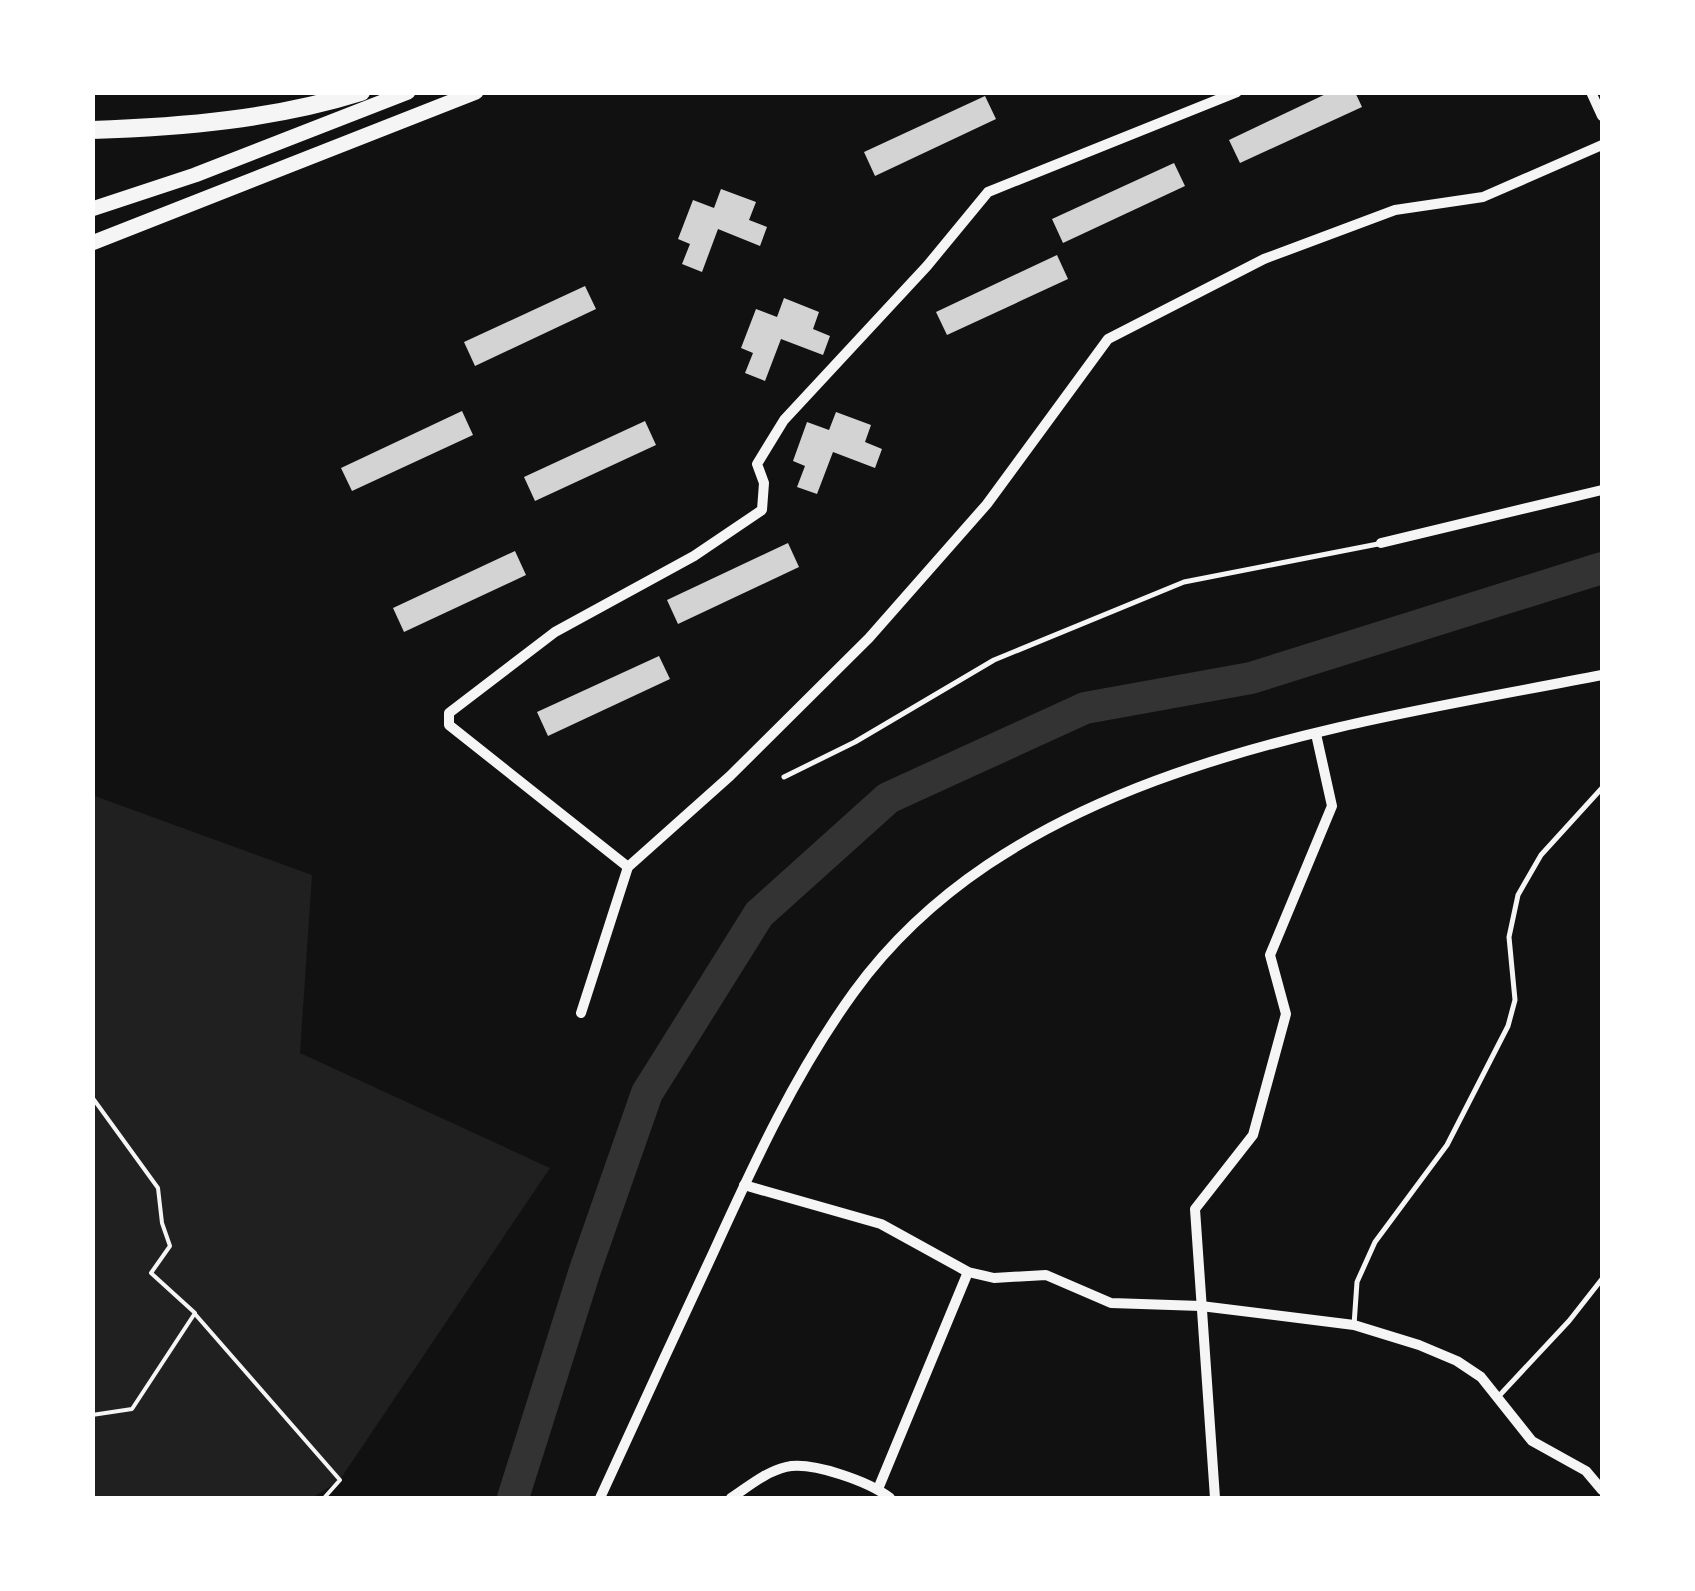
<svg xmlns="http://www.w3.org/2000/svg" width="1695" height="1591" viewBox="0 0 1695 1591" font-family="Ubuntu,sans-serif">
  <rect width="100%" height="100%" fill="#111"/>
  <!-- green -->
  <polygon fill="#202020" points="92,795 312,875 300,1053 550,1168 339,1481 312,1498 93,1498"/>
  <g fill="none" stroke-linecap="round" stroke-linejoin="round">
    <!-- river -->
    <polyline stroke="#333" stroke-width="32" points="513,1498 585,1270 647,1093 759,914 888,798 1085,708 1251,678 1602,568"/>
  </g>
  <!-- building -->
  <g fill="#d3d3d3">
    <polygon points="1330,92 1355,92 1362,107 1240,163 1229,140"/>
    <polygon points="985,96 996,119 875,176 864,152"/>
    <polygon points="1174,163 1185,186 1063,243 1052,219"/>
    <polygon points="721,189 756,202 749,220 767,227 760,246 718,229 702,272 682,264 690,244 678,239 693,200 714,208"/>
    <polygon points="1057,255 1068,279 947,335 936,312"/>
    <polygon points="585,286 596,309 475,366 464,342"/>
    <polygon points="784,298 819,312 813,329 830,336 823,355 781,339 765,381 745,373 753,353 741,348 756,309 777,317"/>
    <polygon points="462,411 473,435 352,491 341,468"/>
    <polygon points="836,412 871,425 865,442 882,449 875,468 833,452 817,494 797,487 805,466 793,461 807,422 829,430"/>
    <polygon points="645,421 656,445 535,501 524,477"/>
    <polygon points="788,543 799,567 678,624 667,600"/>
    <polygon points="515,551 526,575 404,632 393,608"/>
    <polygon points="659,656 670,679 548,736 537,712"/>
  </g>
  <g fill="none" stroke-linecap="round" stroke-linejoin="round">
    <!-- path -->
    <g stroke="#f5f5f5" stroke-width="4">
      <polyline points="92,1097 158,1188 162,1223 170,1246 151,1273 195,1313 132,1409 92,1415"/>
      <polyline points="195,1314 340,1480 324,1498"/>
    </g>
    <!-- service -->
    <g stroke="#f5f5f5" stroke-width="5">
      <polyline points="784,777 855,742 994,660 1184,582 1378,544"/>
      <polyline points="1354,1325 1357,1282 1375,1242 1447,1145 1508,1026 1515,1000 1509,937 1518,895 1541,855 1602,788"/>
      <polyline points="1498,1397 1569,1321 1602,1279"/>
    </g>
    <!-- minor -->
    <g stroke="#f5f5f5" stroke-width="10">
      <polyline points="1591,92 1602,116"/>
      <polyline points="1381,543 1602,490"/>
      <polyline points="628,867 449,725 449,713 555,632 694,556 762,510 764,483 757,464 784,420 927,266 988,192 1237,92"/>
      <polyline points="581,1013 628,867 730,776 869,638 987,504 1108,339 1264,259 1395,210 1483,197 1602,145"/>
      <polyline points="744,1185 881,1224 968,1272 994,1278 1046,1275 1111,1303 1201,1306 1354,1325 1419,1345 1457,1361 1481,1377 1532,1441 1586,1471 1602,1490"/>
      <polyline points="878,1489 968,1272"/>
      <path d="M 600,1498 C 637,1416 676,1333 714,1251 C 755,1161 796,1072 854,992 C 1019,765 1347,725 1602,675"/>
      <path d="M 731,1498 C 748,1487 765,1472 786,1467 C 812,1461 870,1482 890,1498"/>
      <polyline points="1215,1498 1195,1209 1253,1135 1286,1014 1270,955 1332,806 1316,734"/>
    </g>
    <!-- trunk -->
    <g stroke="#f5f5f5" stroke-width="15">
      <polyline points="92,209 195,175 408,92"/>
      <polyline points="92,243 476,92"/>
    </g>
    <!-- motorway -->
    <path stroke="#f5f5f5" stroke-width="18" d="M 92,130 C 183,127 275,119 361,92"/>
  </g>
  <!-- border -->
  <rect width="1695" height="1591" fill="none" stroke="#ffffff" stroke-width="190"/>
</svg>
